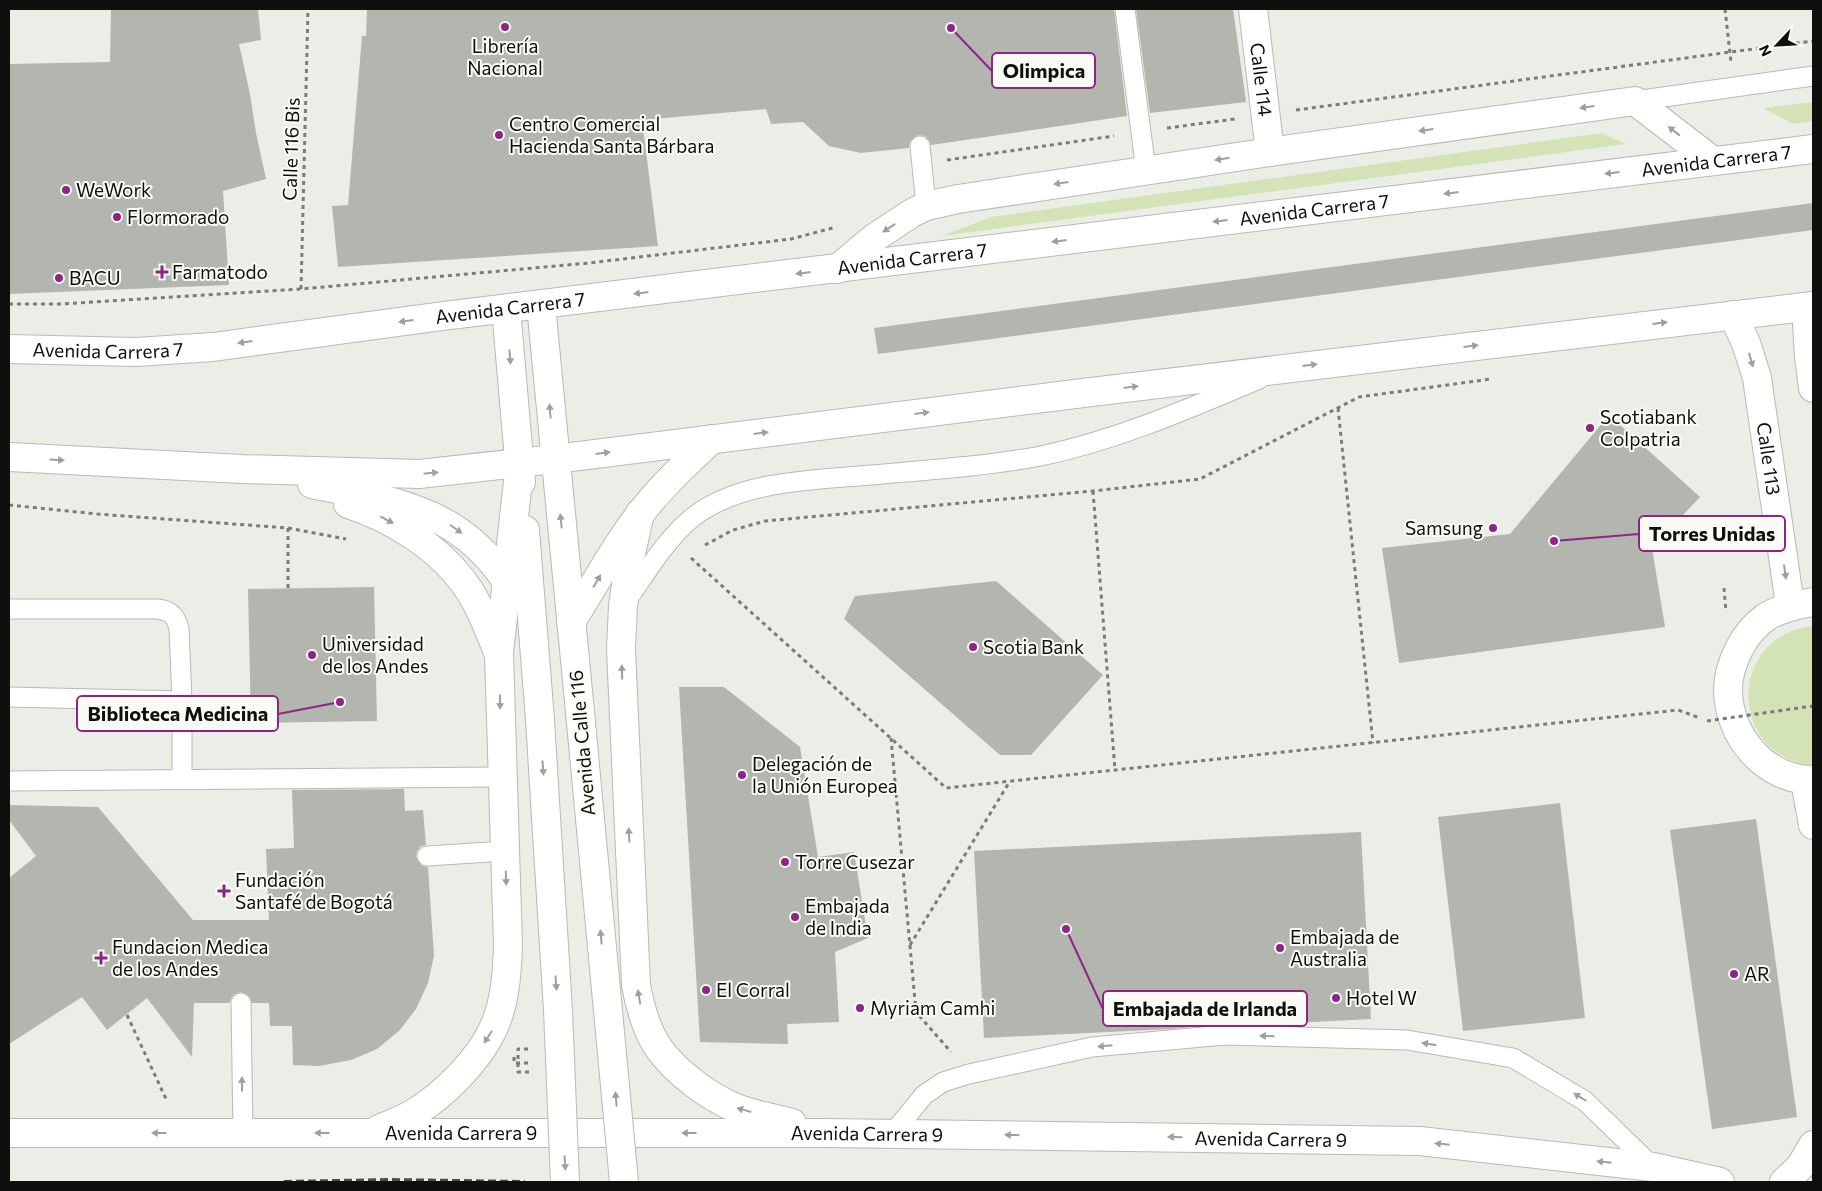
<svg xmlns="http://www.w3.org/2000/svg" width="1822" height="1191" viewBox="0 0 1822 1191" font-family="Commissioner,sans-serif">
  <rect width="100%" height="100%" fill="#ebeee7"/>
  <!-- green -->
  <g fill="#d4e3b6">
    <polygon points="1813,102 1813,121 1793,124 1763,108"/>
    <polygon points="1602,133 1626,144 942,236 991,217"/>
    <path d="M 1813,626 L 1813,765 C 1729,758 1725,636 1813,626 Z"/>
  </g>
  <!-- building -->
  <g fill="#b3b5af">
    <polygon points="111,9 258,9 261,40 239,44 250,94 256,133 266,179 223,191 229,285 9,294 9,64 110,62"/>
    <polygon points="367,9 1114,9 1127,116 931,145 929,140 925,136 918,135 910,141 909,148 861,153 829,146 803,122 771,124 766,109 642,120 658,246 338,267 332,206 348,205 362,36 366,36"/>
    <polygon points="1136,9 1233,9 1246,102 1150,113"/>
    <polygon points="1813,203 1813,230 878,354 874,328"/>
    <polygon points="1609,415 1700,497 1652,548 1665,627 1399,663 1382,548 1510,534"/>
    <polygon points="996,581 1103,675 1031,755 1000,755 844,619 855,596"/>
    <polygon points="374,587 377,721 251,723 248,589"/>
    <polygon points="679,687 724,687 800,747 818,857 854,852 868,938 835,952 839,1022 787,1024 788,1044 700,1042"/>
    <polygon points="404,789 405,811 423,810 426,845 421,846 417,851 416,857 422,866 428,867 434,956 428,983 416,1009 400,1030 377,1049 351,1060 319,1066 293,1065 292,1026 270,1026 269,1003 252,1003 250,997 241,992 235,994 231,998 230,1003 194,1003 192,1057 147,998 107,1030 82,997 9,1044 9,878 36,856 9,820 9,805 98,807 193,920 269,920 266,849 294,848 292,790"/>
    <polygon points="1560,803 1585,1018 1463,1031 1438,817"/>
    <polygon points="1756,819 1797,1117 1712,1129 1670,830"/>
    <polygon points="1361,832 1371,1019 1254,1025 1224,1024 1170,1029 984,1038 974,851"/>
  </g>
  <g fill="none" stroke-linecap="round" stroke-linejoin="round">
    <!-- service casing -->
    <g stroke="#b8bab4" stroke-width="21">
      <g id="service">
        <polyline points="1125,9 1146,171"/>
        <polyline points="1635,101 1813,76"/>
        <polyline points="920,146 926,206"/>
        <path d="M 625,603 C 646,573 665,540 693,517 C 741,480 814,480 872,475 C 927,470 987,466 1041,456 C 1117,440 1188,409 1259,379"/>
        <path d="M 9,609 L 158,609 C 171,611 176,616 179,629 L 182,701 L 182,779"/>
        <polyline points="9,697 182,701"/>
        <polyline points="9,781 502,777"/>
        <polyline points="427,856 505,851"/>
        <polyline points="241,1003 243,1133"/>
        <polyline points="893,1133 924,1095 943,1082 969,1074 1092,1047 1225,1035 1407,1040 1513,1058 1585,1101 1653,1167"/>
      </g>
    </g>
    <!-- minor casing -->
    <g stroke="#b8bab4" stroke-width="30">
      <g id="minor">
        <path id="s1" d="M 1253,9 L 1270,152"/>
        <polyline points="837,269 874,238 912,213 926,206 958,199 1270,152 1635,101 1713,161"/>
        <polyline points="1813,306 1807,323 1809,357 1813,388"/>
        <path id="s2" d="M 1733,315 L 1746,343 L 1757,378 L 1790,605"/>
        <path d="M 1813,602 C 1796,605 1781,608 1766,617 C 1755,625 1745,637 1739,649 C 1733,661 1728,675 1728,689 C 1728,736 1765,780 1813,780"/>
        <polyline points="1805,780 1813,825"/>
        <polyline points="1784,1182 1800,1167 1813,1145"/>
      </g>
    </g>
    <!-- primary casing -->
    <g stroke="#b8bab4" stroke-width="30">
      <g id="primary">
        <polyline points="541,305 580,712"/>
        <polyline points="506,309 521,482"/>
        <path id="s3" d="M 9,349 L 136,352 L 213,347 L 443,316 L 1813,149"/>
        <polyline points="9,457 242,469 419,474 555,459 1083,393 1813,306"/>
        <path d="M 312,484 C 394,501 465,510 511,589"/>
        <path d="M 348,504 C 394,519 442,549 469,590 C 481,608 489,630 497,650"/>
        <path d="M 640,513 L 629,563 L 623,606 L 621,649 L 636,985 C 640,1007 646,1031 660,1050 C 677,1073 709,1097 736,1108 C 754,1115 774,1118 792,1123"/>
        <polyline points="525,530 540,720"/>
        <path d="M 571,622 C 594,586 614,547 641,513 C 662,485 687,463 712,439"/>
        <path d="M 379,1129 C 391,1124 404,1119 414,1113 C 443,1096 479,1060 493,1029 C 505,1004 507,974 508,946 L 499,653 L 520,463"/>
        <path id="s4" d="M 9,1133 L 825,1133 L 1420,1141 L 1653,1167 L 1720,1182"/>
      </g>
    </g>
    <!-- path -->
    <g stroke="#7b7c78" stroke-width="3" stroke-dasharray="4 4" stroke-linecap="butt">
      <polyline points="1725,9 1731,62"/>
      <polyline points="1296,110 1813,41"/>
      <polyline points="1167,128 1235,119"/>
      <polyline points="947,160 1114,136"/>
      <polyline points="301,289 308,9"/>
      <polyline points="9,304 59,304 301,289 589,263 791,239 836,227"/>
      <polyline points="1338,408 1373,743"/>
      <polyline points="1093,491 1115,770"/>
      <polyline points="9,505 97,514 288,528 346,539"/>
      <polyline points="288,528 288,588"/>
      <polyline points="705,545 733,530 765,521 1093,491 1200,479 1359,397 1491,379"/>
      <polyline points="691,558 946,788 1678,710 1700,718"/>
      <polyline points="1724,588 1726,612"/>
      <polyline points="891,738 916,1012 951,1052"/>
      <polyline points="910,945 1010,781"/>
      <polyline points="127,1015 167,1101"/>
      <polyline points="514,1057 514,1063 529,1063"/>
    </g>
    <!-- service -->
    <use href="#service" stroke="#fff" stroke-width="19"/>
    <!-- minor -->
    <use href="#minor" stroke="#fff" stroke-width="28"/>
    <!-- primary -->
    <use href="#primary" stroke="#fff" stroke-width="28"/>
    <!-- rail -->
    <polyline stroke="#4a4a47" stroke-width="4" stroke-dasharray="8 4" stroke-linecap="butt" points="284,1182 389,1180 525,1182"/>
    <!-- primary-bridge casing -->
    <g stroke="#b8bab4" stroke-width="30" stroke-linecap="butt">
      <g id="primary-bridge">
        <polyline points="580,712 624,1182"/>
        <polyline points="540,720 558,1010 565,1182"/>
      </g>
    </g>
    <!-- path-bridge -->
    <g stroke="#7b7c78" stroke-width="3" stroke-dasharray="4 4" stroke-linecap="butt">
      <polyline points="1707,721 1813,706"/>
      <polyline points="529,1072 518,1072 518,1049 529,1049"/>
    </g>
    <!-- primary-bridge -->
    <use href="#primary-bridge" stroke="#fff" stroke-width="28"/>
  </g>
  <!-- one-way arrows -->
  <defs><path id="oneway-solid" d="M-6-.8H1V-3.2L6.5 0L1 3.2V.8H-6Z" transform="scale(1.25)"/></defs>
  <g fill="#9f9f9e">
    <use href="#oneway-solid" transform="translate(1587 107) rotate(172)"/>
    <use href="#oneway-solid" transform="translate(1426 130) rotate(172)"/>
    <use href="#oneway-solid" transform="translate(1674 131) rotate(-142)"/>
    <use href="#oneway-solid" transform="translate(1222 159) rotate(171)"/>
    <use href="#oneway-solid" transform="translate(1612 173) rotate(173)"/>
    <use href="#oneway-solid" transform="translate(1061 183) rotate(172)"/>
    <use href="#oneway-solid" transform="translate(1451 193) rotate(173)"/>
    <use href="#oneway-solid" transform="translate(1220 221) rotate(173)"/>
    <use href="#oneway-solid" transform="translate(889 228) rotate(147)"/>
    <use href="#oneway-solid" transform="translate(1059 241) rotate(173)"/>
    <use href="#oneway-solid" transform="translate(803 273) rotate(173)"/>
    <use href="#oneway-solid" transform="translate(641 293) rotate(173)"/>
    <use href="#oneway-solid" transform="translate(406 321) rotate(172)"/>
    <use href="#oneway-solid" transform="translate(1660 323) rotate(-7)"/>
    <use href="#oneway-solid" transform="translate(245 342) rotate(172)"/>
    <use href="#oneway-solid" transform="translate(1471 346) rotate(-7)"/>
    <use href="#oneway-solid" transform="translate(510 357) rotate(85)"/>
    <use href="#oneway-solid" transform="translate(1751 360) rotate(74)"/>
    <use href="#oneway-solid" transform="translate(1310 365) rotate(-7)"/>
    <use href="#oneway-solid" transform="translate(1131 387) rotate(-7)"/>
    <use href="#oneway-solid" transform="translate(550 411) rotate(-95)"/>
    <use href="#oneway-solid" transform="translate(922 413) rotate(-7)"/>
    <use href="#oneway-solid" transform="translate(761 433) rotate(-7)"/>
    <use href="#oneway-solid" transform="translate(603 453) rotate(-7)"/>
    <use href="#oneway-solid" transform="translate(57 460) rotate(3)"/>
    <use href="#oneway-solid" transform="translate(431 473) rotate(-6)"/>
    <use href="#oneway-solid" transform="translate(387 520) rotate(28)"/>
    <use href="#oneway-solid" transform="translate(561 521) rotate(-96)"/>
    <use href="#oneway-solid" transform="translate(456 529) rotate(35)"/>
    <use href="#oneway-solid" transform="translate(1785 572) rotate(82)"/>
    <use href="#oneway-solid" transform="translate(597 581) rotate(-60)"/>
    <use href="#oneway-solid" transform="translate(622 672) rotate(-92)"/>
    <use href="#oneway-solid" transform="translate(500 702) rotate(89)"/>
    <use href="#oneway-solid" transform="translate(543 768) rotate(86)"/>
    <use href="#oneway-solid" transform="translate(629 835) rotate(-93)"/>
    <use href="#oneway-solid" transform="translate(506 878) rotate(88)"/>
    <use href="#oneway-solid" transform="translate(601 937) rotate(-95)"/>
    <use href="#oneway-solid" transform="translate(556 983) rotate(86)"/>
    <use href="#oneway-solid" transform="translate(639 997) rotate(-100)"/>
    <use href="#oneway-solid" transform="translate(1267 1036) rotate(-178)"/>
    <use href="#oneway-solid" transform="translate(488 1037) rotate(123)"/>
    <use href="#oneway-solid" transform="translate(1429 1044) rotate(-171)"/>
    <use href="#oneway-solid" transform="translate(1105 1046) rotate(175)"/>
    <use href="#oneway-solid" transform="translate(242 1084) rotate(-91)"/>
    <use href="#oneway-solid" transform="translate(1580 1097) rotate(-148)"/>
    <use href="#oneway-solid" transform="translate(616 1099) rotate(-95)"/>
    <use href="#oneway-solid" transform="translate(744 1110) rotate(-164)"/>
    <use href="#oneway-solid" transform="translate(159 1133) rotate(-180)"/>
    <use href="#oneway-solid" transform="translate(322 1133) rotate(-180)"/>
    <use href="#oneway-solid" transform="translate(689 1133) rotate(180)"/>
    <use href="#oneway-solid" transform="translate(1012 1135) rotate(-179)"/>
    <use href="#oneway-solid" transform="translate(1175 1137) rotate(-179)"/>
    <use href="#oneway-solid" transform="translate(1442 1144) rotate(-174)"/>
    <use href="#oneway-solid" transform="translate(1604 1162) rotate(-174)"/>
    <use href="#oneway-solid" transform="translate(565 1163) rotate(87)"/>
  </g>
  <!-- markers -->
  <g fill="#902486" stroke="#f9fbf4" stroke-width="2">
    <circle cx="505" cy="27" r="5"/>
    <circle cx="499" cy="135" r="5"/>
    <circle cx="66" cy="190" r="5"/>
    <circle cx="117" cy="217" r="5"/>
    <path d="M159.5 264.5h5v5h5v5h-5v5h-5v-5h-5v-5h5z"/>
    <circle cx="59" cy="278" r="5"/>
    <circle cx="1590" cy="428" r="5"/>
    <circle cx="1493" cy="528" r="5"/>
    <circle cx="973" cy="647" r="5"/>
    <circle cx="312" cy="655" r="5"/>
    <circle cx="742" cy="775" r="5"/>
    <circle cx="785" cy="862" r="5"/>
    <path d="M221.5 883.5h5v5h5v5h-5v5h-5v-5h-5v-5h5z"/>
    <circle cx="795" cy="917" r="5"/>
    <circle cx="1280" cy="948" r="5"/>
    <path d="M98.5 950.5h5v5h5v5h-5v5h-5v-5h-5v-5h5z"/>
    <circle cx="1734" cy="974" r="5"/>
    <circle cx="706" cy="990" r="5"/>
    <circle cx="1336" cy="998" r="5"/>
    <circle cx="860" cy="1008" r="5"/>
  </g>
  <g text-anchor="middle" stroke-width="4" stroke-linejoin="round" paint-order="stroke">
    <!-- poi labels -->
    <g font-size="19" fill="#0f0f0d" stroke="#f9fbf4" text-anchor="start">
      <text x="505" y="53" text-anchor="middle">Librería<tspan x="505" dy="22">Nacional</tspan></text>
      <text x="509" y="131">Centro Comercial<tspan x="509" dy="22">Hacienda Santa Bárbara</tspan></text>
      <text x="76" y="197">WeWork</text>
      <text x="127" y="224">Flormorado</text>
      <text x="172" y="279">Farmatodo</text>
      <text x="69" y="285">BACU</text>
      <text x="1600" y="424">Scotiabank<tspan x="1600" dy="22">Colpatria</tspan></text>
      <text x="1483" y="535" text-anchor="end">Samsung</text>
      <text x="322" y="651">Universidad<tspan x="322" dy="22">de los Andes</tspan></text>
      <text x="983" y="654">Scotia Bank</text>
      <text x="752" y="771">Delegación de<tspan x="752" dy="22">la Unión Europea</tspan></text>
      <text x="795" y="869">Torre Cusezar</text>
      <text x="235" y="887">Fundación<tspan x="235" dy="22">Santafé de Bogotá</tspan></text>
      <text x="805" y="913">Embajada<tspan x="805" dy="22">de India</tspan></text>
      <text x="1290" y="944">Embajada de<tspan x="1290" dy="22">Australia</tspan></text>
      <text x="112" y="954">Fundacion Medica<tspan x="112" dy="22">de los Andes</tspan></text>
      <text x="1744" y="981">AR</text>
      <text x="716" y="997">El Corral</text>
      <text x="1346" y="1005">Hotel W</text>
      <text x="870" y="1015">Myriam Camhi</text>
    </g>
    <!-- street labels -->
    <g font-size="19" fill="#0f0f0d" stroke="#f9fbf4">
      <text dy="7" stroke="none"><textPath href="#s1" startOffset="71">Calle 114</textPath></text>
      <text transform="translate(291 149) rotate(-88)" y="7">Calle 116 Bis</text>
      <text dy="7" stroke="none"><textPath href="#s3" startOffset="1719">Avenida Carrera 7</textPath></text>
      <text dy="7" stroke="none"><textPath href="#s3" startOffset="1314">Avenida Carrera 7</textPath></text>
      <text dy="7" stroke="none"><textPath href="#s3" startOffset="909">Avenida Carrera 7</textPath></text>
      <text dy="7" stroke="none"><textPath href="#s3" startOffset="504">Avenida Carrera 7</textPath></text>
      <text dy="7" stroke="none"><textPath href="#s3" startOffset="99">Avenida Carrera 7</textPath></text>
      <text dy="7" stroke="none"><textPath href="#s2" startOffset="149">Calle 113</textPath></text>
      <text transform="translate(582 743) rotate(-95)" y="7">Avenida Calle 116</text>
      <text dy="7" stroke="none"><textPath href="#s4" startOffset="452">Avenida Carrera 9</textPath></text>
      <text dy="7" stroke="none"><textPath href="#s4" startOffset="858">Avenida Carrera 9</textPath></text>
      <text dy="7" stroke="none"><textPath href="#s4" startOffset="1262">Avenida Carrera 9</textPath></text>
    </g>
  </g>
  <!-- callouts -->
  <path fill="none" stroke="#902486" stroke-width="2" d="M951 28L992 71M1554 541L1639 534M340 702L278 714M1066 929L1103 1009"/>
  <g fill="#902486" stroke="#f9fbf4" stroke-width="2">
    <circle cx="951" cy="28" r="5"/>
    <circle cx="1554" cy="541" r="5"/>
    <circle cx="340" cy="702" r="5"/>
    <circle cx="1066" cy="929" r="5"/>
  </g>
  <g fill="#f9fbf4" stroke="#902486" stroke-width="2">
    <rect x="992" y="53" width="103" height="35" rx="5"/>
    <rect x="1639" y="516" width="146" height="35" rx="5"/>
    <rect x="77" y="696" width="201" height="35" rx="5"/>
    <rect x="1103" y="991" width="204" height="35" rx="5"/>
  </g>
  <g font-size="20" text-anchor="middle" font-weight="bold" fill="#0f0f0d">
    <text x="1044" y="78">Olimpica</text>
    <text x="1712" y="541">Torres Unidas</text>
    <text x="178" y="721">Biblioteca Medicina</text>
    <text x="1205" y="1016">Embajada de Irlanda</text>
  </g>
  <!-- border -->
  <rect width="1822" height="1191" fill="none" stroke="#0f0f0d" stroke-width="20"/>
  <!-- north arrow -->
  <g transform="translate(1777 45) rotate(245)" stroke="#f9fbf4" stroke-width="4" paint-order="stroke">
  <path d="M0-4L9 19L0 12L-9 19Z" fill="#0f0f0d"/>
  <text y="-8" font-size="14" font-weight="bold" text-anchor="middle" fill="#0f0f0d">N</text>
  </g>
</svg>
